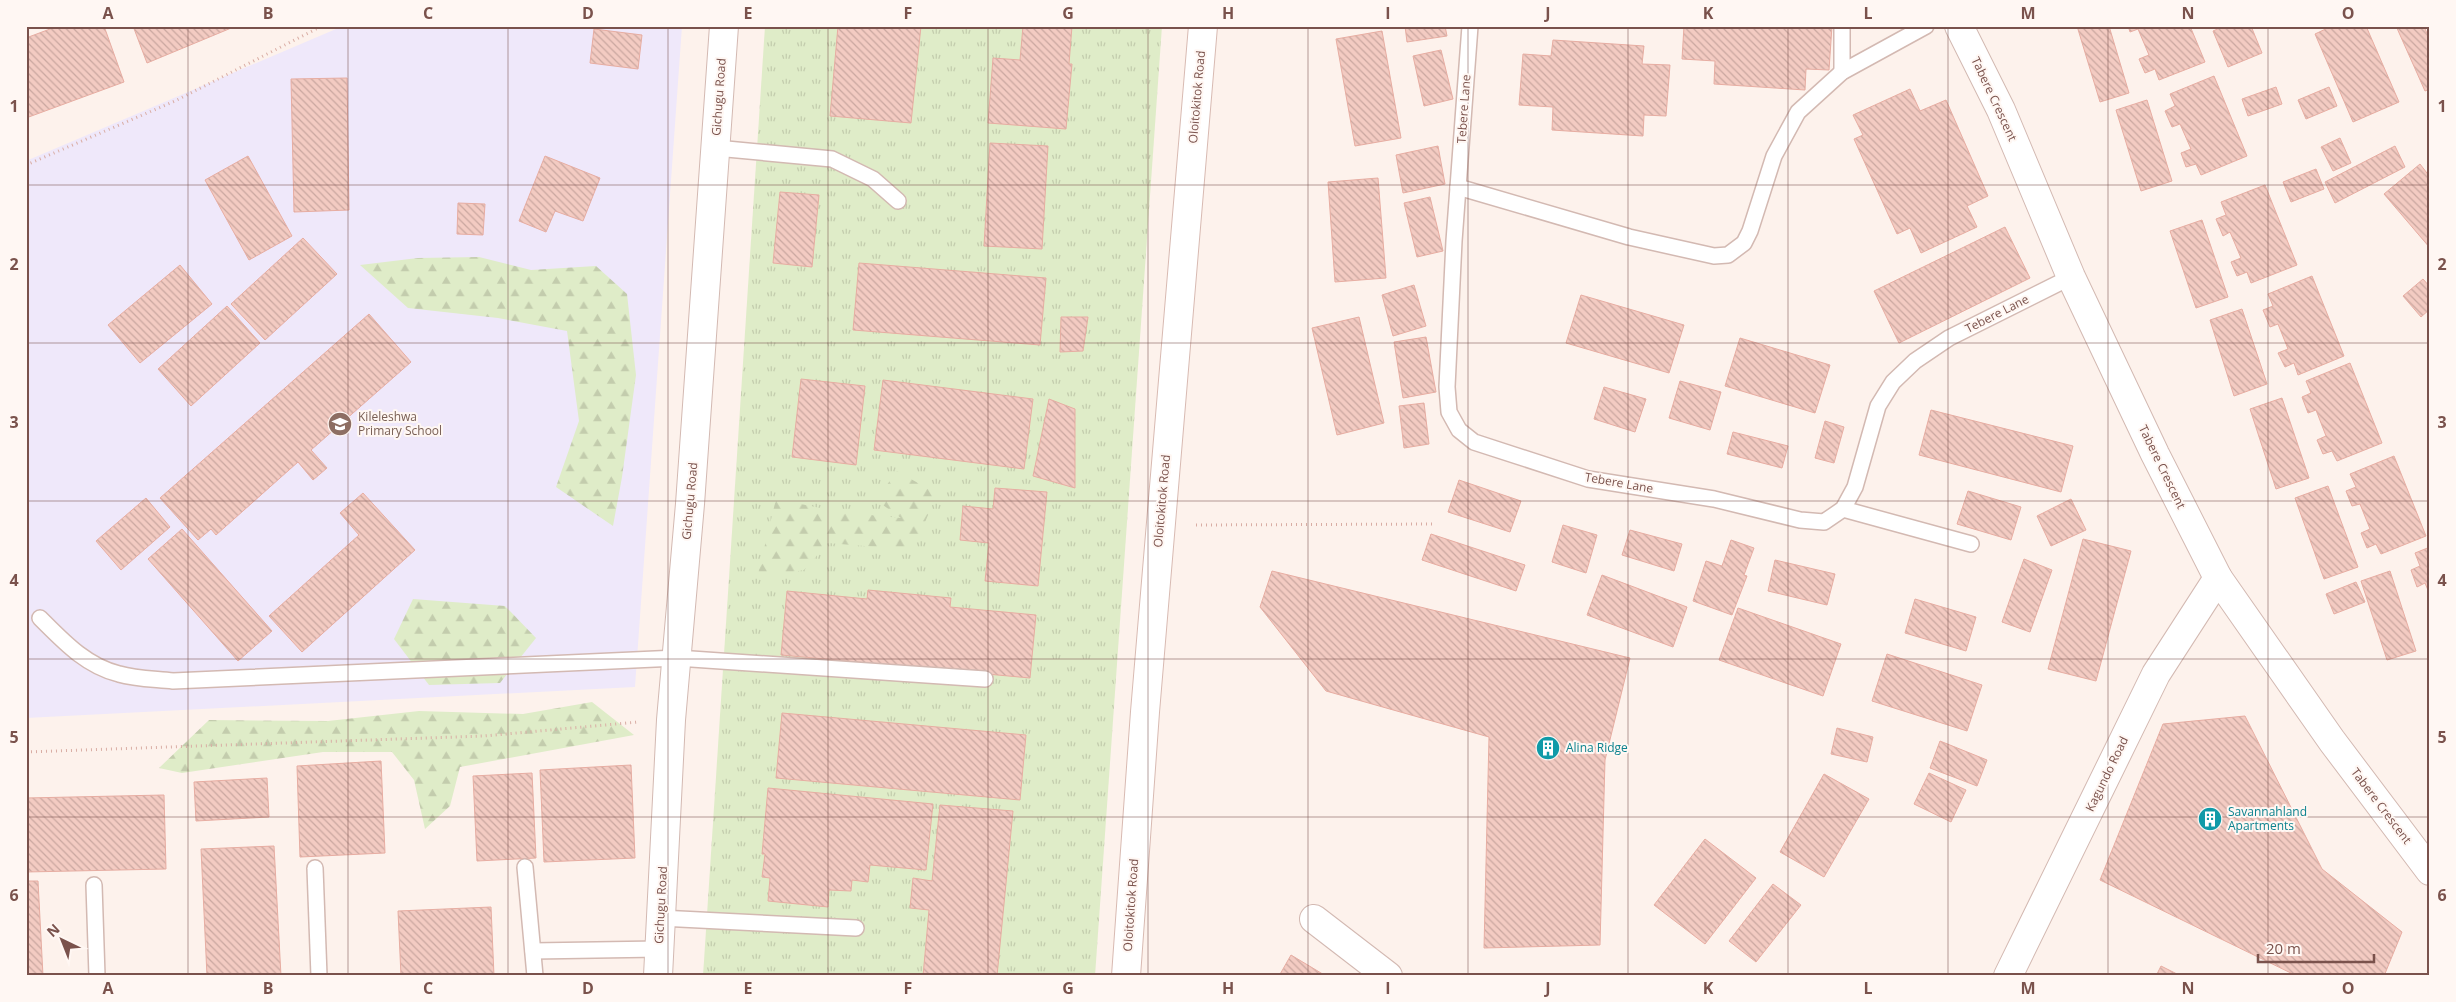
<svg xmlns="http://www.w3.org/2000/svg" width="2456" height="1002" viewBox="0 0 2456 1002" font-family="'Open Sans',sans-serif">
  <defs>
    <pattern id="grass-tufts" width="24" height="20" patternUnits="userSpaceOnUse" patternTransform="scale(1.25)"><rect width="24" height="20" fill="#dfecc8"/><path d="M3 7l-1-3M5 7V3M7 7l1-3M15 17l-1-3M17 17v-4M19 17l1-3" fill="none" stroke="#c3ccad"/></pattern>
    <pattern id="forest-firs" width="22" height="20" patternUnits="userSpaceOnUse" patternTransform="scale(1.25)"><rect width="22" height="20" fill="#dfecc8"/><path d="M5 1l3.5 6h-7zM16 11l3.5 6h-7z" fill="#c3ccad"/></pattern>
    <pattern id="building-back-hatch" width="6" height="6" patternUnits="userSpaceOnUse" patternTransform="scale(1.25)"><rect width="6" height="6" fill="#f3cbc2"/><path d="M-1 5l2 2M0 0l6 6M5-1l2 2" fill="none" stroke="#caa7a0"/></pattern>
  </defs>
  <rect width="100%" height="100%" fill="#fdf2ec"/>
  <!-- education -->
  <polygon fill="#efe8fa" points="343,26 682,26 635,687 26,718 26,161"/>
  <!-- grass -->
  <polygon fill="url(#grass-tufts)" points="765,26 1162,26 1095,976 703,976"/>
  <!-- forest -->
  <g fill="url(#forest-firs)">
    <polygon points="479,257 531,270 596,266 627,294 636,375 622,477 613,526 556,487 579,421 567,331 498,318 408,308 360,265 418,258"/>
    <polygon points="897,471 937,494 913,550 828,543 804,570 757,578 776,499 840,512 901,518 876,500"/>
    <polygon points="413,599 505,606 536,638 500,683 429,685 394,639"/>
    <polygon points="592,702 634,735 460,767 450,806 425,829 414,780 392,752 323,752 182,773 159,768 209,720 328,721 419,711 523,714"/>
  </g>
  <!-- building -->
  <g fill="url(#building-back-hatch)" stroke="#e7ada2">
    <polygon points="58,26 104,26 124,82 26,118 26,38"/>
    <polygon points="133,26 236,26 147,63"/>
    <polygon points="838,26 921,26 911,123 830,116"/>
    <polygon points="1023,26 1072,26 1069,64 1072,64 1066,129 988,123 993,58 1020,60"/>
    <polygon points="1405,26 1445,26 1447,36 1407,42"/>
    <polygon points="1684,26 1832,26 1829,70 1806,69 1805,90 1714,84 1715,61 1682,59"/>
    <polygon points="2077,26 2109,26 2129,93 2100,102"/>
    <polygon points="2128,26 2190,26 2205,62 2159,80 2155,69 2145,73 2139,59 2149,55 2138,29 2130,32"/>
    <polygon points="2224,26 2251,26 2262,53 2228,67 2213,31"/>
    <polygon points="2332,26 2366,26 2399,102 2353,122 2315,34"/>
    <polygon points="2396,26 2424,26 2430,41 2430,89 2425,91"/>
    <polygon points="594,29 642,35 638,69 590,63"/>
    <polygon points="1382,31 1401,138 1355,146 1336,39"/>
    <polygon points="1553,40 1644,46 1642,64 1670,65 1666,116 1644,115 1643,136 1552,130 1553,107 1519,105 1523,54 1551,56"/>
    <polygon points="1441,50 1453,99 1424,106 1413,56"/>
    <polygon points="2214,76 2247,156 2201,175 2196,164 2186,167 2181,153 2191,149 2180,124 2172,127 2165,111 2175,106 2170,94"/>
    <polygon points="347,78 349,210 294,212 291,79"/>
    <polygon points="2276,87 2282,104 2248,116 2242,99"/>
    <polygon points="2329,87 2337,106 2306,119 2298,100"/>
    <polygon points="1910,89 1920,111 1946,100 1988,196 1967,206 1977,227 1921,253 1910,228 1897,234 1854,139 1863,135 1853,115"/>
    <polygon points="2147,100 2172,181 2141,191 2116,110"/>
    <polygon points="2340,138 2351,163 2333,171 2321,147"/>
    <polygon points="990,143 1048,146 1042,249 984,246"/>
    <polygon points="1438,146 1445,184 1403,193 1396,155"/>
    <polygon points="2395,146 2405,167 2335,203 2325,182"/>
    <polygon points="248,156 292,236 249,260 205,180"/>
    <polygon points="545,156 600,178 583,221 555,211 546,232 519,221"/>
    <polygon points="2420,164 2430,177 2430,248 2384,194"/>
    <polygon points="2316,169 2324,189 2291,202 2283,182"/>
    <polygon points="1378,178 1386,278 1335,282 1328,182"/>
    <polygon points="2265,185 2297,265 2251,283 2247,272 2237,276 2231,262 2241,258 2230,232 2223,236 2216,219 2226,215 2221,202"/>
    <polygon points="780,192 819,195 812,267 773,263"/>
    <polygon points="1430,197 1443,251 1417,257 1404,203"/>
    <polygon points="458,203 485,204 483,235 457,234"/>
    <polygon points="2202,220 2228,297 2196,308 2170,231"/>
    <polygon points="2005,227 2030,278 1899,343 1874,291"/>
    <polygon points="303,238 337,274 265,340 231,304"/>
    <polygon points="859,263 1046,278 1040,345 853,330"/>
    <polygon points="180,265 212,304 140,363 108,325"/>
    <polygon points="2312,276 2344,356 2298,375 2294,363 2285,367 2278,353 2288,349 2278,324 2270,327 2263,310 2273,306 2268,294"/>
    <polygon points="2423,279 2430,287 2430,309 2421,317 2403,296"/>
    <polygon points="1414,285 1426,326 1393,336 1382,295"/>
    <polygon points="1581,295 1684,325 1669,373 1566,343"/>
    <polygon points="227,306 260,343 191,406 158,369"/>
    <polygon points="2242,309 2267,384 2234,396 2210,320"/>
    <polygon points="369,314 411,362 311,450 327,468 313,480 298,462 216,535 211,529 198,540 160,498"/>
    <polygon points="1061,317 1088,317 1083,351 1060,352"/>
    <polygon points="1359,317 1384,423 1337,435 1312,328"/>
    <polygon points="1426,337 1436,392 1403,398 1394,342"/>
    <polygon points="1740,338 1830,365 1815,413 1725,386"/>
    <polygon points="2350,363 2382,443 2337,461 2332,451 2323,454 2317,440 2326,436 2316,410 2308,413 2302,397 2311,393 2306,381"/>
    <polygon points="801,379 865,386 856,465 792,457"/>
    <polygon points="883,380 1033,399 1024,469 874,450"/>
    <polygon points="1680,381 1721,392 1710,430 1669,418"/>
    <polygon points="1604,387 1646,399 1635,432 1594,419"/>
    <polygon points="2282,398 2309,478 2276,489 2250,409"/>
    <polygon points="1049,399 1075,409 1075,488 1033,476"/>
    <polygon points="1424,403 1429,444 1404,448 1399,406"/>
    <polygon points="1931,410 2073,446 2061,492 1919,455"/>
    <polygon points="1825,421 1844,427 1834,463 1815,458"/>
    <polygon points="1733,432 1788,446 1782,468 1727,454"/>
    <polygon points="2394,456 2426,536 2381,554 2376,544 2367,548 2361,533 2370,529 2360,504 2352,506 2346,491 2356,487 2350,474"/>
    <polygon points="1459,480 1521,501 1510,532 1448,512"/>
    <polygon points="2328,486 2358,567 2324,579 2295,498"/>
    <polygon points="995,488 1047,492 1038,586 985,581 989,543 960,540 963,506 993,509"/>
    <polygon points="1968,491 2021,507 2011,540 1957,524"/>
    <polygon points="363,493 415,550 302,652 269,616 359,535 340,513"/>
    <polygon points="146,498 170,527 121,570 96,541"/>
    <polygon points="2071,499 2086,530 2051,546 2037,516"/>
    <polygon points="1563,525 1597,535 1586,573 1552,562"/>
    <polygon points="182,529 272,631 238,661 148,559"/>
    <polygon points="1630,530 1682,544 1674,571 1622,555"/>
    <polygon points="1431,534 1525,565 1516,591 1422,560"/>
    <polygon points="2083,539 2131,551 2096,681 2048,669"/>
    <polygon points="1731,540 1754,548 1744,575 1747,576 1732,615 1693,601 1706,561 1722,566"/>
    <polygon points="2430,547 2430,595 2425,583 2417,587 2411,570 2420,566 2415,553"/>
    <polygon points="2024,559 2052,570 2030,632 2002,622"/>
    <polygon points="1775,560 1835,574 1827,605 1768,591"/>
    <polygon points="1272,571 1630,658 1605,760 1600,945 1484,948 1489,737 1326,691 1260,607"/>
    <polygon points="2390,571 2416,651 2387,660 2361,581"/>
    <polygon points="1602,575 1687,607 1673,647 1587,615"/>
    <polygon points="2356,582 2365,602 2334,614 2326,594"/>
    <polygon points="868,590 951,598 950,607 1036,615 1030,678 781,655 787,591 867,599"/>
    <polygon points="1915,599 1976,617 1966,651 1905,633"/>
    <polygon points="1738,608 1841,644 1823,696 1719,660"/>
    <polygon points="1887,654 1982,685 1967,731 1872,701"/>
    <polygon points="782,713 1026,735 1020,800 776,778"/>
    <polygon points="2245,716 2322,869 2402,932 2384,976 2297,976 2100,880 2163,724"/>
    <polygon points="1837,728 1873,737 1867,762 1831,754"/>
    <polygon points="1940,741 1987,760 1977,786 1930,768"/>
    <polygon points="381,761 385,853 300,857 297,766"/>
    <polygon points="631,765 635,858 544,862 540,770"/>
    <polygon points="532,773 536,858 477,861 473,776"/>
    <polygon points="1929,773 1966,790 1951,822 1914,804"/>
    <polygon points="1824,774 1869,799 1824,877 1780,852"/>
    <polygon points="267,778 269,817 196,821 194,782"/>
    <polygon points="768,788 933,804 926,870 870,865 868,882 852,880 851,891 829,890 828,907 768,901 770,878 762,877 765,854 762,854"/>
    <polygon points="164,795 166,869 26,872 26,798"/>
    <polygon points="940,805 1013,811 997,976 923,976 929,910 910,908 913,878 932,881"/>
    <polygon points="1705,839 1756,878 1705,944 1654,905"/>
    <polygon points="274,846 281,976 207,976 201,849"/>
    <polygon points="26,881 38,881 43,976 26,976"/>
    <polygon points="1773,884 1801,905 1756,962 1729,941"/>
    <polygon points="491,907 494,976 401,976 398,911"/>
    <polygon points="1291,955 1326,976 1279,976"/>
    <polygon points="2161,966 2181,976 2156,976"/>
  </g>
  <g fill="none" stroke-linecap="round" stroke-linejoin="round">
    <!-- service casing -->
    <g stroke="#d3b9b2" stroke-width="18">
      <g id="service">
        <polyline points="1470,26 1454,241 1447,387 1449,412 1459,430 1474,442 1588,479 1714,499 1800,520 1824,522 1843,509 1855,487 1878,406 1893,382 1915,361 1949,338 2071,277"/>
        <polyline points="1842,26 1842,72"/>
        <polyline points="716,148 832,159 873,179 898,201"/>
        <polyline points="1458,187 1629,237 1714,256 1728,255 1744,243 1750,231 1774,156 1798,112 1842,72 1926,26"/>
        <polyline points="1843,509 1971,544"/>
        <path d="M 40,618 C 63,641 86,666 119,674 C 136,679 156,679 173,681 L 677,658 L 985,679"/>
        <polyline points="525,867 535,976"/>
        <polyline points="315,868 319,976"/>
        <polyline points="94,885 97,976"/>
        <polyline points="660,918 856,928"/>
        <polyline points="533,951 659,949"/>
      </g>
    </g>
    <!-- minor casing -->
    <g stroke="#d3b9b2" stroke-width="30">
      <g id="minor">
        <polyline points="1959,26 2001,110 2071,277 2155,454 2218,578 2332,741 2430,871"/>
        <polyline points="1314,919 1388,976"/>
        <polyline points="658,976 671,720 690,504 724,26"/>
        <polyline points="2008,976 2156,674 2218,578"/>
      </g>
    </g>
    <!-- secondary casing -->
    <g stroke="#d8bab2" stroke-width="30">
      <polyline id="secondary" points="1126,976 1145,712 1203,26"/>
    </g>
    <!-- path -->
    <g stroke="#d9ada4" stroke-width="3" stroke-dasharray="1 4" stroke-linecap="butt">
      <polyline points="26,165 175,101 322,26"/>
      <polyline points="1196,525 1436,524"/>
      <polyline points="26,752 484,736 638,722"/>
    </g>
    <!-- service -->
    <use href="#service" stroke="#fff" stroke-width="15"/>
    <!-- minor -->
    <use href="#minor" stroke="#fff" stroke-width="28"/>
    <!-- secondary -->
    <use href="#secondary" stroke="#fff" stroke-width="28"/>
  </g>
  <!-- grid -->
  <path fill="none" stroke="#7a524c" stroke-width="1" stroke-opacity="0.55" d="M 188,26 L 188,976M 348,26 L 348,976M 508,26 L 508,976M 668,26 L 668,976M 828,26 L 828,976M 988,26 L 988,976M 1148,26 L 1148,976M 1308,26 L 1308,976M 1468,26 L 1468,976M 1628,26 L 1628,976M 1788,26 L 1788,976M 1948,26 L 1948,976M 2108,26 L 2108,976M 2268,26 L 2268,976M 26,185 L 2430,185M 26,343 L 2430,343M 26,501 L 2430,501M 26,659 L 2430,659M 26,817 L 2430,817"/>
  <!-- icons -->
  <defs>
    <g id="school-disc" transform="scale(1.25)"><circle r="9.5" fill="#8d6e63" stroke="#fff7f3"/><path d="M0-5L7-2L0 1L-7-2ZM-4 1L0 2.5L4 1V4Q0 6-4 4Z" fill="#fff"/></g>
    <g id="building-disc" transform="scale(1.25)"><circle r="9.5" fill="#0f9aa8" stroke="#fff7f3"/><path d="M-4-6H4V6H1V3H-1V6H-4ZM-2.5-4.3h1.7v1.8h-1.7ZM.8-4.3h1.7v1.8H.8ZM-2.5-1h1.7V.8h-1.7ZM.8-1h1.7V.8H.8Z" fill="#fff"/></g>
  </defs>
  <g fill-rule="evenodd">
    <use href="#school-disc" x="340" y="424"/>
    <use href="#building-disc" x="1548" y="748"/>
    <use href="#building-disc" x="2210" y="819"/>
  </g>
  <g text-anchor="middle" stroke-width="4" stroke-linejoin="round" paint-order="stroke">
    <!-- street labels -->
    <g font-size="12" fill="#7a524c" stroke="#fff7f3">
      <text transform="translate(719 97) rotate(-86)" y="4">Gichugu Road</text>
      <text transform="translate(1197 97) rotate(-85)" y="4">Oloitokitok Road</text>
      <text transform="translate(1994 99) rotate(65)" y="4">Tabere Crescent</text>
      <text transform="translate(1464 109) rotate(-86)" y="4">Tebere Lane</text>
      <text transform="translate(1997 314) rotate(-27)" y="4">Tebere Lane</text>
      <text transform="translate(2162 467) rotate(64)" y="4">Tabere Crescent</text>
      <text transform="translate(1619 483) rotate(10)" y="4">Tebere Lane</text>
      <text transform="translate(690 501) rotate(-85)" y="4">Gichugu Road</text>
      <text transform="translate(1162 501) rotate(-85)" y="4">Oloitokitok Road</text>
      <text transform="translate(2107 774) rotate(-64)" y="4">Kagundo Road</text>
      <text transform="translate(2381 806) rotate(53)" y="4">Tabere Crescent</text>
      <text transform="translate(661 905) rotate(-87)" y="4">Gichugu Road</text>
      <text transform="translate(1131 905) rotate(-86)" y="4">Oloitokitok Road</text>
    </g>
    <!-- education labels -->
    <g font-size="12" fill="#785e54" stroke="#fff7f3" text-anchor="start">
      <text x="358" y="421">Kileleshwa<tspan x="358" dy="14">Primary School</tspan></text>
    </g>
    <!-- culture labels -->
    <g font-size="12" fill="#0d838f" stroke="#fff7f3" text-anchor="start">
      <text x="1566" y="752">Alina Ridge</text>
      <text x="2228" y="816">Savannahland<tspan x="2228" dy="14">Apartments</tspan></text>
    </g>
  </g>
  <!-- border -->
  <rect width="2456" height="1002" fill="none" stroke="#fff7f3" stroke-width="55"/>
  <!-- north arrow -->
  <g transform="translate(62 940) rotate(317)" stroke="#fff7f3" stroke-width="4" paint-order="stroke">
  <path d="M0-4L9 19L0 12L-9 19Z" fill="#7a524c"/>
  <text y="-8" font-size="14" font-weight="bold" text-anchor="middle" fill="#7a524c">N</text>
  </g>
  <!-- scale -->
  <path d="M2258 954v8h116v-8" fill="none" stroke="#7a524c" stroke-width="2.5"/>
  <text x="2266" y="954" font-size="15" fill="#7a524c" stroke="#fff7f3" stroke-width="4" paint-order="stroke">20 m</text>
  <rect x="28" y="28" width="2400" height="946" fill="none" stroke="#7a524c" stroke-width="2"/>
  <g font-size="16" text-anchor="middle" font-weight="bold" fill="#7a524c">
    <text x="108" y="19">A</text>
    <text x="268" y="19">B</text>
    <text x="428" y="19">C</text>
    <text x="588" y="19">D</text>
    <text x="748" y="19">E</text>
    <text x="908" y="19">F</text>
    <text x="1068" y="19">G</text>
    <text x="1228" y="19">H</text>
    <text x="1388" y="19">I</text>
    <text x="1548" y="19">J</text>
    <text x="1708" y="19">K</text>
    <text x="1868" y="19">L</text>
    <text x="2028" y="19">M</text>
    <text x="2188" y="19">N</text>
    <text x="2348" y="19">O</text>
    <text x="14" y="112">1</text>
    <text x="2442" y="112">1</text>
    <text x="14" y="270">2</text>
    <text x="2442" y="270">2</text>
    <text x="14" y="428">3</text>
    <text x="2442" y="428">3</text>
    <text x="14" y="586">4</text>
    <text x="2442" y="586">4</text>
    <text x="14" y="743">5</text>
    <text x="2442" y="743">5</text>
    <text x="14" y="901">6</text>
    <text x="2442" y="901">6</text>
    <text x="108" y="994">A</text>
    <text x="268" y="994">B</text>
    <text x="428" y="994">C</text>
    <text x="588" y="994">D</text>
    <text x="748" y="994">E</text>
    <text x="908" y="994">F</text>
    <text x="1068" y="994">G</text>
    <text x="1228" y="994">H</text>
    <text x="1388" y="994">I</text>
    <text x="1548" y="994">J</text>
    <text x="1708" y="994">K</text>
    <text x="1868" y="994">L</text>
    <text x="2028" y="994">M</text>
    <text x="2188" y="994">N</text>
    <text x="2348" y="994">O</text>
  </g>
</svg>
